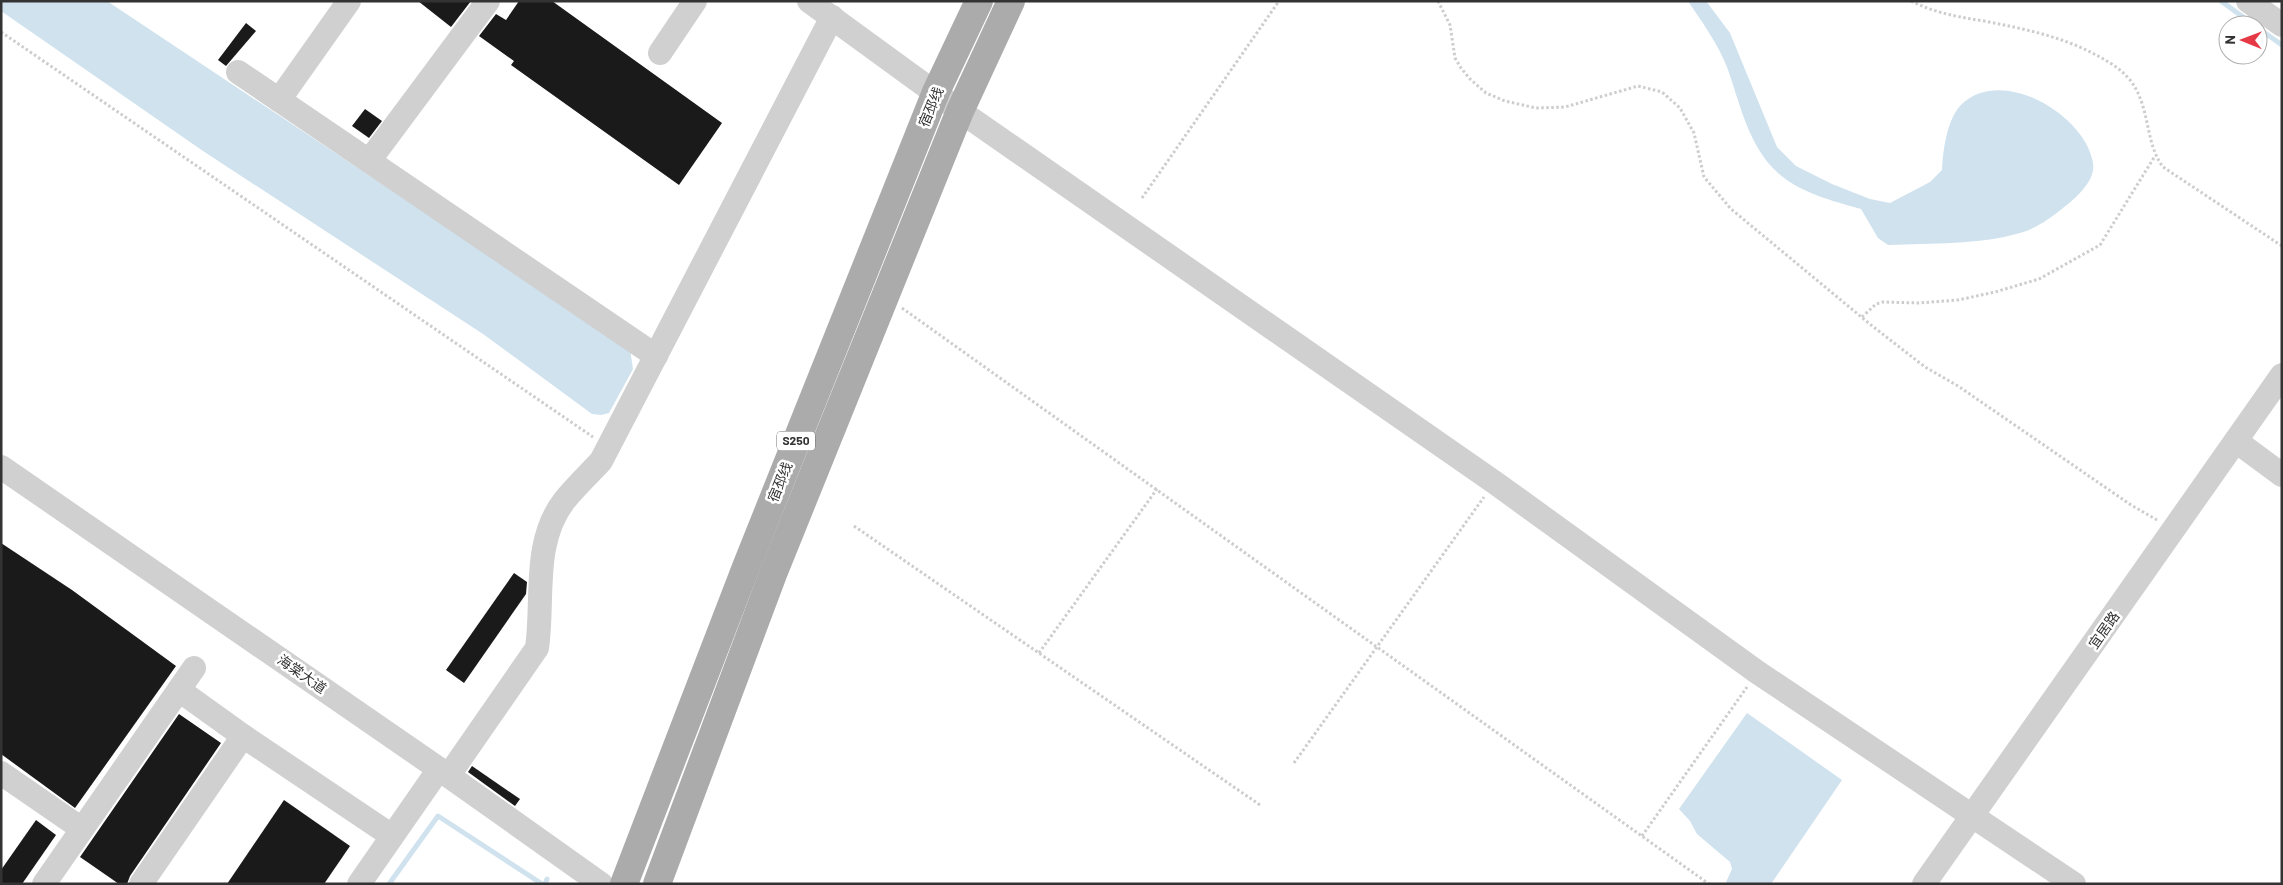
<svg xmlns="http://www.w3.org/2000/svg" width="2283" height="885" viewBox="0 0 2283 885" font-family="Barlow,'Noto Sans SC',sans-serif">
  <rect width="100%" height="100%" fill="#fff"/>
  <!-- water -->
  <g fill="#cfe2ee">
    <polygon points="1,1 107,1 630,349 633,369 609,413 601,415 592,414 483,334 203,151 1,11"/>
    <path d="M 1688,1 L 1706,1 L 1730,33 L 1777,147 L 1796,166 L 1832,184 L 1870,199 L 1890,203 L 1930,182 L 1942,170 C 1943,150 1947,117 1963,103 C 2004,66 2086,116 2093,163 C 2096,181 2075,199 2063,208 C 2051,218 2035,229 2020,233 C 1978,245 1932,243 1888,245 L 1878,238 L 1861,209 C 1833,201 1800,193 1778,173 C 1748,146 1740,103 1727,67 C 1718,44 1702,22 1688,1 Z"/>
    <polygon points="1747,713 1842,780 1771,884 1729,884 1726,882 1732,869 1730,862 1697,834 1690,821 1679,809"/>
  </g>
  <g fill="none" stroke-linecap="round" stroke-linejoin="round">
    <!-- stream -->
    <g stroke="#cfe2ee" stroke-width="5">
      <polyline points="2221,1 2254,25"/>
      <polyline points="2258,28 2282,45"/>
      <polyline points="389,884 438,816 542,884"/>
      <polyline points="545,884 547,879"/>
    </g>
  </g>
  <!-- building -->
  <g fill="#1a1a1a">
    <polygon points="418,1 471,1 451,27"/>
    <polygon points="519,1 552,1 722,123 679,185 511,65 514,61 479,36 496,14 506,20"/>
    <polygon points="246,23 256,31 226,66 218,60"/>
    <polygon points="365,109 382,121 369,138 352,126"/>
    <polygon points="1,543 72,590 176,666 75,808 1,754"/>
    <polygon points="514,573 527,582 526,594 464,683 446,670"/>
    <polygon points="179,714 221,743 130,876 127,884 119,884 80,857"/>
    <polygon points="472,766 520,799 515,806 468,772"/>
    <polygon points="284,800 350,846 324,884 227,884"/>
    <polygon points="36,820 56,835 22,884 1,884 1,870"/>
  </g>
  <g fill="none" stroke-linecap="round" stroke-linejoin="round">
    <!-- path -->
    <g stroke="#cdcdcd" stroke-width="3" stroke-dasharray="2.5 2.5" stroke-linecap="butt">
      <polyline points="1438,1 1450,25 1455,58 1461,68 1470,79 1486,93 1505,101 1536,108 1565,107 1638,86 1662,92 1680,108 1694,133 1704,177 1731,209 1871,325 1925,367 1958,386 2131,505 2157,520"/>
      <path d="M 1911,1 C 1935,13 1958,17 1984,21 C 2024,29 2061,36 2096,55 C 2108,61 2121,69 2130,80 C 2151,107 2144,141 2163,167 L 2282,246"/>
      <polyline points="1,32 593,437"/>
      <polyline points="1142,198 1279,1"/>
      <polyline points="902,308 1709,884"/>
      <polyline points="1862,317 1876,304 1883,302 1919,303 1958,300 1995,292 2039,279 2100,245 2155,156"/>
      <polyline points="854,526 1260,805"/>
      <polyline points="1039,653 1157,489"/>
      <polyline points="1294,763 1484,497"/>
      <polyline points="1642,836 1747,687"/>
    </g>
    <!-- minor -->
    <g stroke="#d0d0d0" stroke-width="24">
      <polyline points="809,1 960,111 1494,482 1757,672 2074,884"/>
      <polyline points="2248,1 2282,25"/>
      <polyline points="660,53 695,1"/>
      <polyline points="238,72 656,356"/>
      <polyline points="279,100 349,1"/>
      <polyline points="369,161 488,1"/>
      <polyline points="2236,441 2282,475"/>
      <polyline points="1,467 439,769 601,884"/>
      <polyline points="243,736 392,836"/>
      <polyline points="1,773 82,829"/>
      <path d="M 449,775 L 537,648 C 544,599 532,543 564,501 C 575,487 589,474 601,461 L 832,17"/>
      <polyline points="44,884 194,668"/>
      <polyline points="141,884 243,736 179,690"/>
      <polyline points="359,884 439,769"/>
      <polyline points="1924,884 2282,375"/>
    </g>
    <!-- major -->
    <g stroke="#ababab" stroke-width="28">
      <polyline points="624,884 746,567 936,92 979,1"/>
      <polyline points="657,884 773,574 960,111 1011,1"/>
    </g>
  </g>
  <g text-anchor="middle" stroke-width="5" stroke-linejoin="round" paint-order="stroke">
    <!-- shield labels -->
    <rect fill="#fff" stroke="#707070" stroke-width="1" x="777" y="431.5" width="38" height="19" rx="4"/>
    <g font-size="12" font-weight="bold" fill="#333">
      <text x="796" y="445">S250</text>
    </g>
    <!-- street labels -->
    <g font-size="14" fill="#333" stroke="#fff">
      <text transform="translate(931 107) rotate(-67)" y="5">宿邳线</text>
      <text transform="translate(780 482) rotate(-68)" y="5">宿邳线</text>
      <text transform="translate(2104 630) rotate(-55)" y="5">宜居路</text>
      <text transform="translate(302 674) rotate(35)" y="5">海棠大道</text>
    </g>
  </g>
  <!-- border -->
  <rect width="2283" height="885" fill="none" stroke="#333333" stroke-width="5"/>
  <!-- north arrow -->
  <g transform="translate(2243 40) rotate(271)"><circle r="24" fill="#ffffff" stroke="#adadad"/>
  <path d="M0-4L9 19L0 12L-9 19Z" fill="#e63946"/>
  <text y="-8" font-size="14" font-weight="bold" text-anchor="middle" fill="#333333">N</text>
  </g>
</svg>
